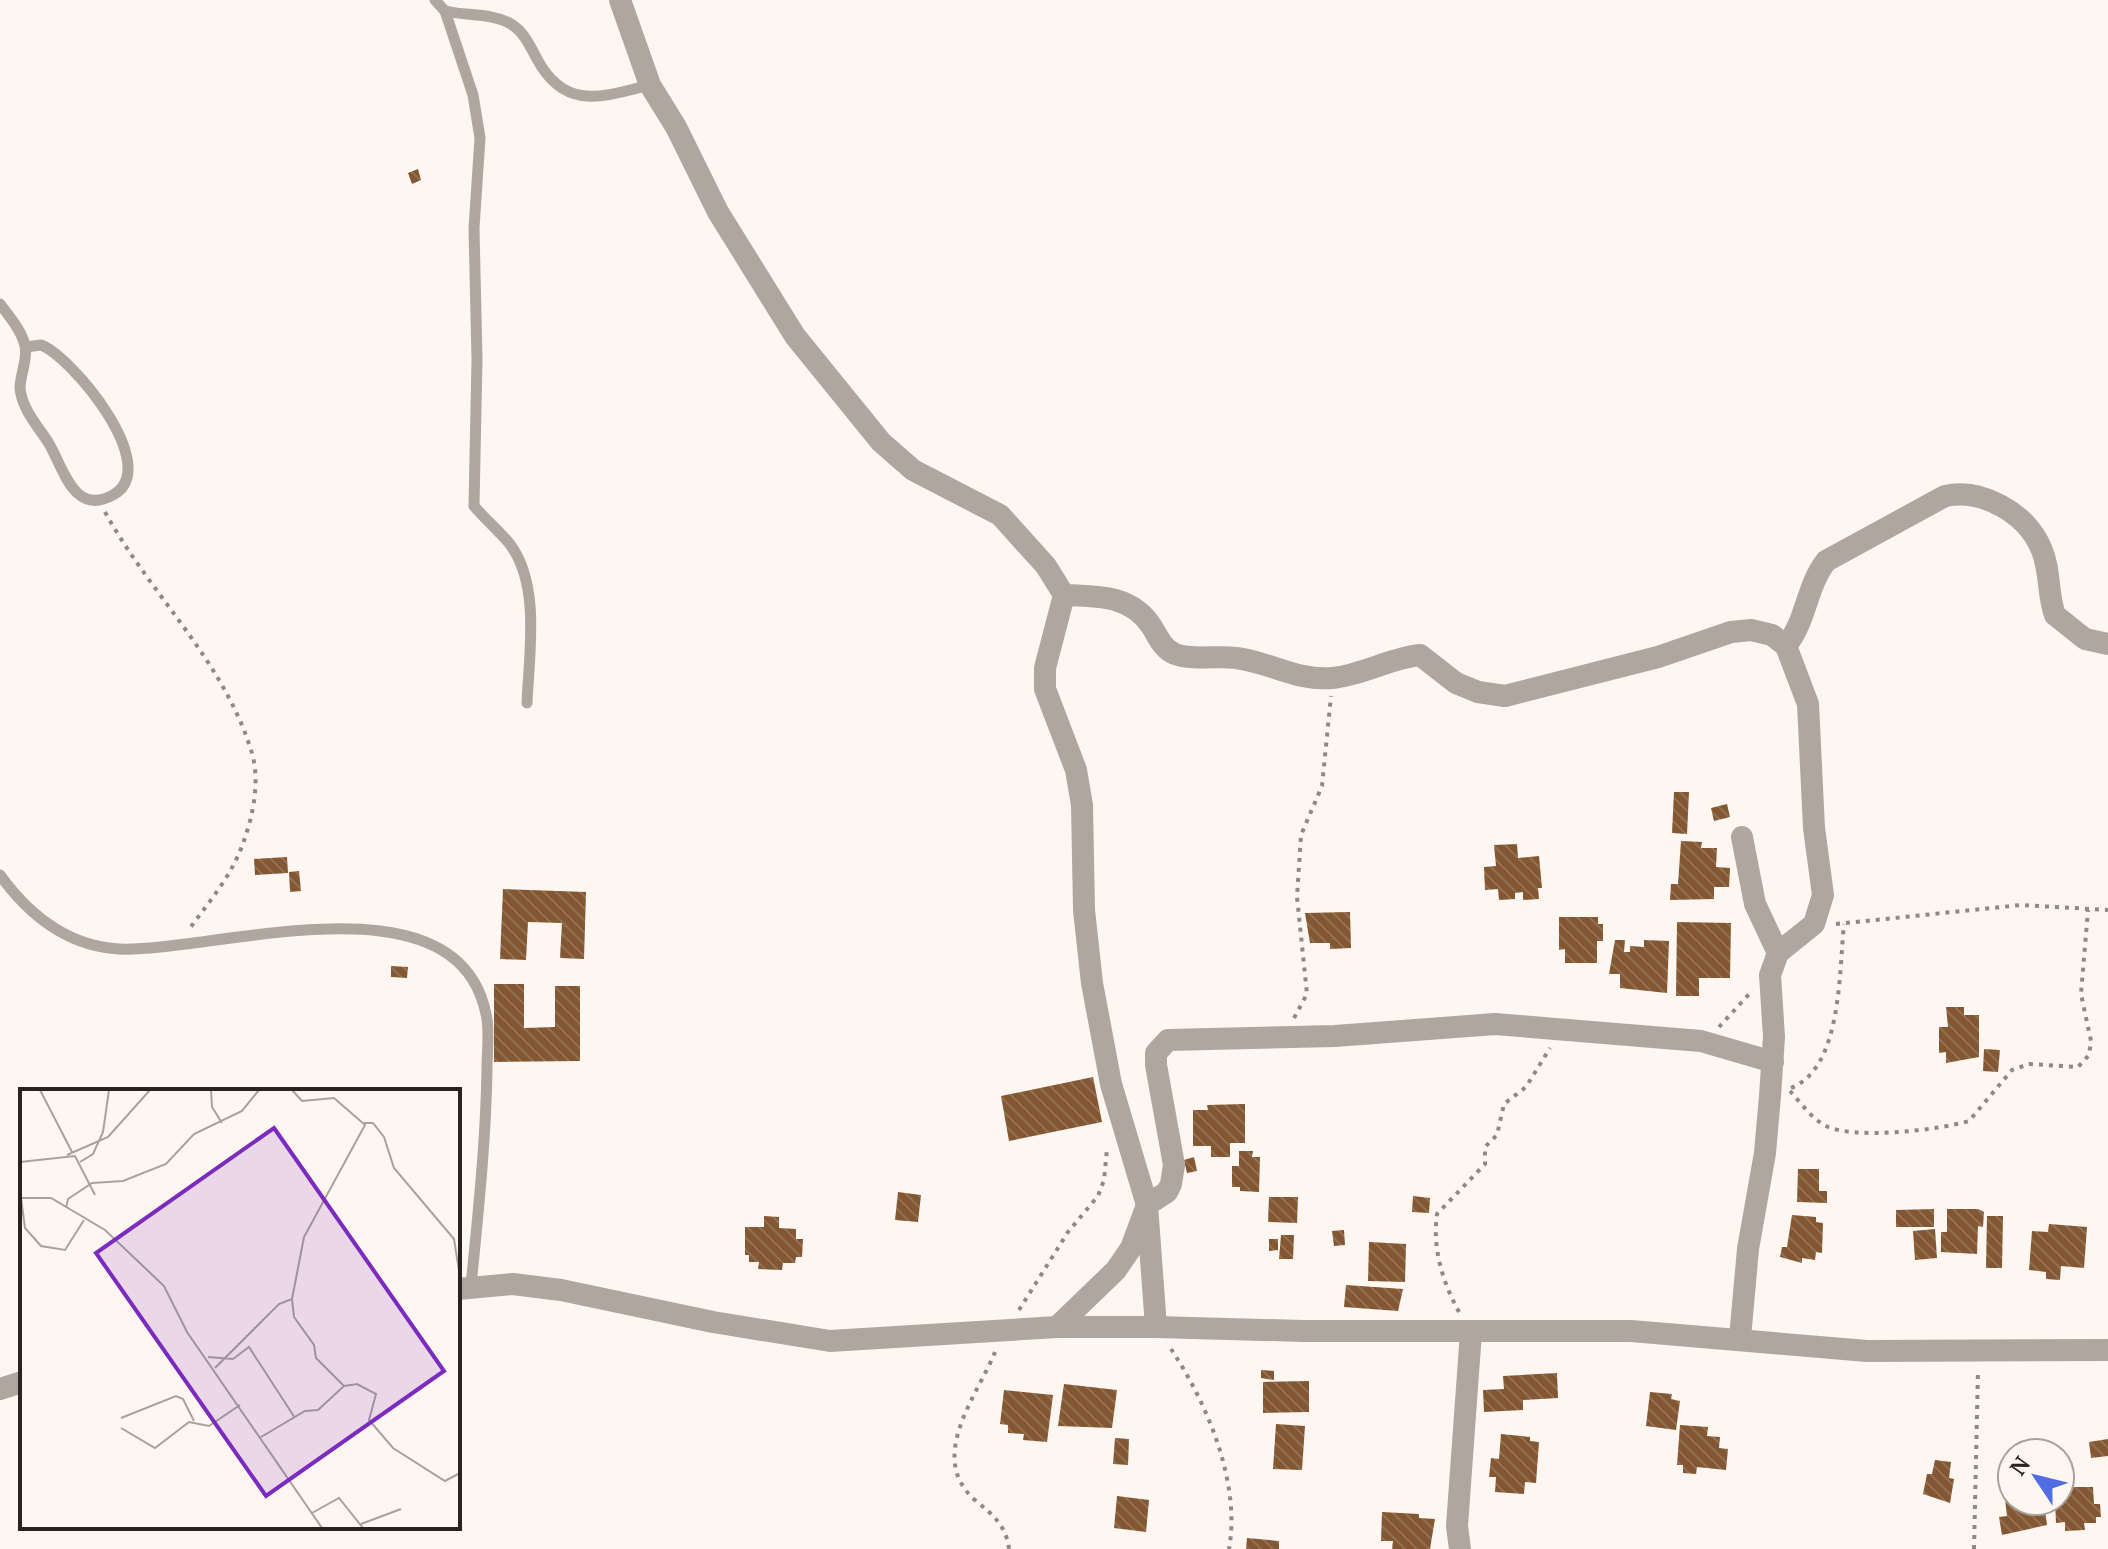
<svg xmlns="http://www.w3.org/2000/svg" width="2108" height="1549" viewBox="0 0 2108 1549" font-family="'PT Serif',serif">
  <defs>
    <pattern id="building-back-hatch" width="6" height="6" patternUnits="userSpaceOnUse" patternTransform="scale(2)"><rect width="6" height="6" fill="#835732"/><path d="M-1 5l2 2M0 0l6 6M5-1l2 2" fill="none" stroke="#927054"/></pattern>
  </defs>
  <rect width="100%" height="100%" fill="#fef6f0"/>
  <!-- building -->
  <g fill="url(#building-back-hatch)">
    <polygon points="418,169 421,180 412,184 408,173"/>
    <polygon points="1674,792 1689,792 1687,834 1672,833"/>
    <polygon points="1727,804 1730,817 1714,821 1711,808"/>
    <polygon points="1681,841 1702,842 1701,848 1717,848 1716,867 1730,868 1729,887 1714,887 1714,899 1670,900 1671,884 1678,884"/>
    <polygon points="1517,844 1518,858 1539,856 1542,888 1538,888 1539,899 1523,900 1523,892 1515,893 1515,899 1499,900 1498,889 1485,890 1484,867 1496,866 1494,845"/>
    <polygon points="287,857 288,873 255,875 254,859"/>
    <polygon points="299,871 301,891 290,892 289,872"/>
    <polygon points="503,889 586,892 584,959 560,958 562,923 528,922 526,960 500,959"/>
    <polygon points="1350,912 1351,948 1330,949 1330,943 1310,943 1305,913"/>
    <polygon points="1559,917 1598,917 1598,924 1603,924 1603,941 1597,941 1597,963 1565,963 1565,949 1559,950"/>
    <polygon points="1677,922 1731,923 1730,978 1699,978 1699,996 1676,996"/>
    <polygon points="1615,940 1625,940 1624,952 1630,952 1630,946 1644,947 1644,940 1669,941 1667,993 1620,988 1620,974 1609,974"/>
    <polygon points="391,966 408,967 407,978 391,977"/>
    <polygon points="494,984 524,984 524,1028 555,1027 555,986 580,986 580,1061 494,1062"/>
    <polygon points="1946,1007 1964,1007 1964,1015 1979,1015 1979,1057 1946,1063 1946,1052 1939,1053 1939,1027 1948,1027"/>
    <polygon points="1984,1049 2000,1050 1998,1072 1983,1071"/>
    <polygon points="1093,1077 1102,1122 1009,1141 1001,1096"/>
    <polygon points="1245,1104 1245,1143 1230,1143 1230,1157 1211,1157 1211,1146 1193,1146 1193,1110 1208,1110 1207,1105"/>
    <polygon points="1239,1151 1253,1151 1252,1157 1260,1157 1259,1192 1240,1191 1240,1187 1232,1187 1232,1166 1239,1166"/>
    <polygon points="1194,1157 1197,1171 1187,1173 1184,1160"/>
    <polygon points="1798,1169 1819,1169 1819,1191 1827,1191 1827,1203 1797,1202"/>
    <polygon points="898,1192 921,1195 918,1222 895,1220"/>
    <polygon points="1413,1196 1430,1198 1429,1213 1412,1212"/>
    <polygon points="1269,1197 1298,1197 1297,1223 1268,1222"/>
    <polygon points="1934,1209 1934,1227 1896,1227 1896,1210"/>
    <polygon points="1947,1209 1978,1209 1984,1212 1983,1227 1978,1226 1977,1254 1941,1252 1941,1232 1947,1232"/>
    <polygon points="1792,1215 1816,1217 1816,1222 1823,1223 1822,1253 1816,1252 1815,1260 1802,1258 1802,1263 1780,1257 1782,1247 1787,1247"/>
    <polygon points="764,1216 779,1217 779,1228 796,1229 796,1239 803,1239 802,1257 796,1257 795,1263 783,1263 782,1270 758,1269 759,1262 749,1262 749,1255 745,1255 745,1227 764,1227"/>
    <polygon points="1987,1216 2003,1216 2002,1268 1986,1268"/>
    <polygon points="2049,1224 2087,1227 2084,1268 2061,1266 2060,1280 2046,1279 2046,1272 2029,1270 2032,1231 2048,1232"/>
    <polygon points="1935,1229 1937,1258 1915,1260 1913,1231"/>
    <polygon points="1344,1230 1345,1245 1334,1246 1332,1231"/>
    <polygon points="1281,1235 1294,1235 1293,1259 1279,1259"/>
    <polygon points="1269,1239 1278,1239 1278,1250 1269,1251"/>
    <polygon points="1369,1242 1406,1244 1405,1282 1368,1281"/>
    <polygon points="1346,1285 1403,1289 1398,1311 1344,1307"/>
    <polygon points="1261,1370 1274,1371 1274,1380 1261,1378"/>
    <polygon points="1557,1373 1558,1398 1523,1400 1523,1410 1484,1412 1483,1390 1504,1389 1503,1376"/>
    <polygon points="1309,1381 1309,1412 1263,1413 1263,1382"/>
    <polygon points="1064,1384 1117,1390 1112,1428 1058,1426"/>
    <polygon points="1004,1390 1053,1395 1047,1442 1023,1440 1024,1434 1008,1433 1008,1425 1000,1424"/>
    <polygon points="1650,1392 1672,1394 1671,1399 1680,1401 1676,1430 1646,1426"/>
    <polygon points="1276,1424 1305,1426 1302,1470 1273,1469"/>
    <polygon points="1680,1425 1708,1427 1707,1436 1720,1437 1719,1448 1728,1449 1726,1470 1697,1467 1696,1474 1683,1473 1683,1465 1677,1465"/>
    <polygon points="1501,1434 1530,1437 1530,1441 1539,1442 1536,1483 1525,1482 1524,1494 1495,1492 1496,1477 1489,1477 1491,1458 1499,1459"/>
    <polygon points="1115,1438 1129,1439 1128,1465 1113,1464"/>
    <polygon points="2108,1439 2108,1456 2091,1458 2089,1442"/>
    <polygon points="1935,1460 1951,1462 1949,1478 1954,1479 1950,1503 1923,1494 1927,1474 1932,1474"/>
    <polygon points="2060,1487 2093,1487 2094,1504 2100,1504 2101,1517 2096,1517 2096,1523 2084,1523 2085,1530 2065,1531 2065,1522 2056,1523 2055,1501 2060,1501"/>
    <polygon points="2012,1489 2012,1501 2044,1501 2047,1525 2002,1535 1999,1517 2007,1516 2004,1490"/>
    <polygon points="1117,1496 1149,1500 1146,1532 1114,1528"/>
    <polygon points="1382,1512 1419,1514 1419,1518 1435,1519 1430,1549 1392,1549 1393,1541 1381,1541"/>
    <polygon points="1247,1538 1279,1541 1279,1549 1246,1549"/>
  </g>
  <g fill="none" stroke-linecap="round" stroke-linejoin="round">
    <!-- path -->
    <g stroke="#908882" stroke-width="4" stroke-dasharray="4 6" stroke-linecap="butt">
      <path d="M 105,512 C 150,594 223,660 251,750 C 261,780 253,817 242,846 C 231,876 209,902 190,928"/>
      <polyline points="1836,924 2021,905 2108,910"/>
      <polyline points="1294,1018 1307,994 1297,897 1301,835 1322,786 1331,696"/>
      <polyline points="1719,1027 1751,992"/>
      <path d="M 1791,1088 C 1842,1068 1839,972 1844,924"/>
      <path d="M 1790,1091 C 1801,1103 1812,1119 1826,1126 C 1855,1140 1938,1130 1969,1121 L 2012,1070 L 2029,1064 L 2078,1067 L 2089,1055 L 2091,1041 L 2081,994 L 2088,910"/>
      <polyline points="1019,1310 1068,1232 1098,1196 1104,1180 1107,1149"/>
      <path d="M 1459,1312 C 1443,1283 1432,1248 1437,1214 L 1485,1164 L 1485,1147 L 1497,1135 L 1504,1104 L 1526,1087 L 1550,1048"/>
      <path d="M 1171,1349 C 1207,1403 1241,1483 1229,1549"/>
      <path d="M 995,1352 C 978,1395 926,1457 975,1500 C 993,1515 1006,1525 1009,1549"/>
      <polyline points="1974,1549 1978,1370"/>
    </g>
    <!-- service -->
    <g stroke="#afa6a0" stroke-width="11">
      <path d="M 435,0 L 445,11 C 466,16 493,13 511,24 C 524,32 530,46 537,59 C 565,111 602,97 650,85"/>
      <path d="M 445,11 L 473,95 L 480,138 L 474,228 L 477,359 L 474,506 C 485,519 498,530 509,543 C 541,584 529,654 527,703"/>
      <path d="M 0,304 C 9,316 22,331 25,346 C 28,359 20,375 20,388 C 22,409 37,425 48,442 C 63,466 73,517 113,495 C 164,467 71,356 41,345 L 26,347"/>
      <path d="M 0,875 C 29,915 67,946 119,949 C 212,953 457,870 486,1014 C 490,1030 487,1051 487,1068 C 486,1141 478,1214 471,1286"/>
    </g>
    <!-- minor -->
    <g stroke="#afa6a0" stroke-width="22">
      <polyline points="620,0 650,85 676,127 718,212 795,336 881,442 913,470 1000,515 1046,566 1064,595 1045,668 1045,689 1076,770 1082,805 1084,910 1092,983 1111,1084 1147,1205 1156,1327"/>
      <path d="M 1064,595 C 1098,596 1132,595 1152,627 C 1158,637 1163,649 1175,654 C 1194,661 1217,655 1236,658 C 1270,662 1296,681 1332,678 C 1363,675 1390,658 1420,655 L 1456,683 L 1478,692 L 1505,696 L 1658,657 L 1731,632 L 1751,630 L 1772,635 L 1786,646 L 1808,704 L 1814,828 L 1823,895 L 1814,924 L 1778,953 L 1770,975 L 1774,1037 L 1770,1096 L 1765,1153 L 1748,1249 L 1740,1338"/>
      <path d="M 1786,646 C 1807,620 1806,587 1826,561 L 1945,496 C 1982,488 2026,513 2041,548 C 2051,570 2047,594 2055,615 L 2085,639 L 2108,644"/>
      <polyline points="1742,837 1755,904 1778,953"/>
      <polyline points="1057,1327 1116,1270 1131,1248 1147,1205 1167,1192 1171,1184 1174,1165 1156,1065 1156,1053 1168,1040 1335,1036 1495,1024 1701,1041 1773,1062"/>
      <polyline points="1460,1549 1457,1526 1471,1332"/>
    </g>
    <!-- tertiary -->
    <g stroke="#afa6a0" stroke-width="22">
      <polyline points="458,1289 513,1284 561,1290 713,1322 830,1341 1057,1327 1156,1327 1303,1331 1631,1331 1867,1351 2108,1350"/>
      <polyline points="0,1389 22,1382"/>
    </g>
  </g>
  <!-- overview -->
  <g transform="translate(20 1089)">
    <rect width="440" height="440" fill="#fef6f0"/>
    <path fill="none" stroke="#a9a29c" stroke-width="2" d="M 20,1 L 52,63M 191,1 L 192,18 L 202,34M 344,34 L 353,34 L 364,48 L 374,79 L 434,150 L 440,188M 47,66 L 88,48 L 130,1M 0,73 L 55,67 L 75,106M 60,73 L 73,65 L 83,43 L 89,1M 0,109 L 31,109 L 85,141 L 144,197 L 167,243 L 302,439M 1,109 L 5,139 L 21,157 L 45,161 L 64,131M 46,119 L 48,110 L 72,94 L 103,92 L 146,75 L 174,45 L 222,22 L 239,1M 188,268 L 213,270 L 229,258 L 275,329M 195,279 L 259,215 L 272,210 L 284,148 L 345,36 L 314,9 L 282,12 L 272,1M 324,297 L 337,295 L 356,305 L 349,331 L 373,359 L 425,392 L 440,384M 101,329 L 156,307 L 163,310 L 174,332M 101,339 L 135,359 L 169,333 L 189,337 L 220,316M 241,348 L 285,322 L 298,321 L 324,297 L 296,269 L 294,256 L 274,228 L 272,210M 292,424 L 319,409 L 343,439M 341,435 L 381,420"/>
    <path fill="#7b2cbf" fill-opacity="0.15" stroke="#7b2cbf" stroke-width="4" d="M 254,39 L 424,282 L 246,407 L 76,164 Z"/>
    <rect width="440" height="440" fill="none" stroke="#2a231d" stroke-width="4"/>
  </g>
  <!-- north arrow -->
  <g transform="translate(2036 1477) rotate(305)"><circle r="38" fill="#fef6f0" stroke="#a9a29c" stroke-width="2"/>
  <path d="M0-6L14 30L0 20L-14 30Z" fill="#506de1"/>
  <text y="-12" font-size="22" font-weight="bold" text-anchor="middle" fill="#2a231d">N</text>
  </g>
</svg>
